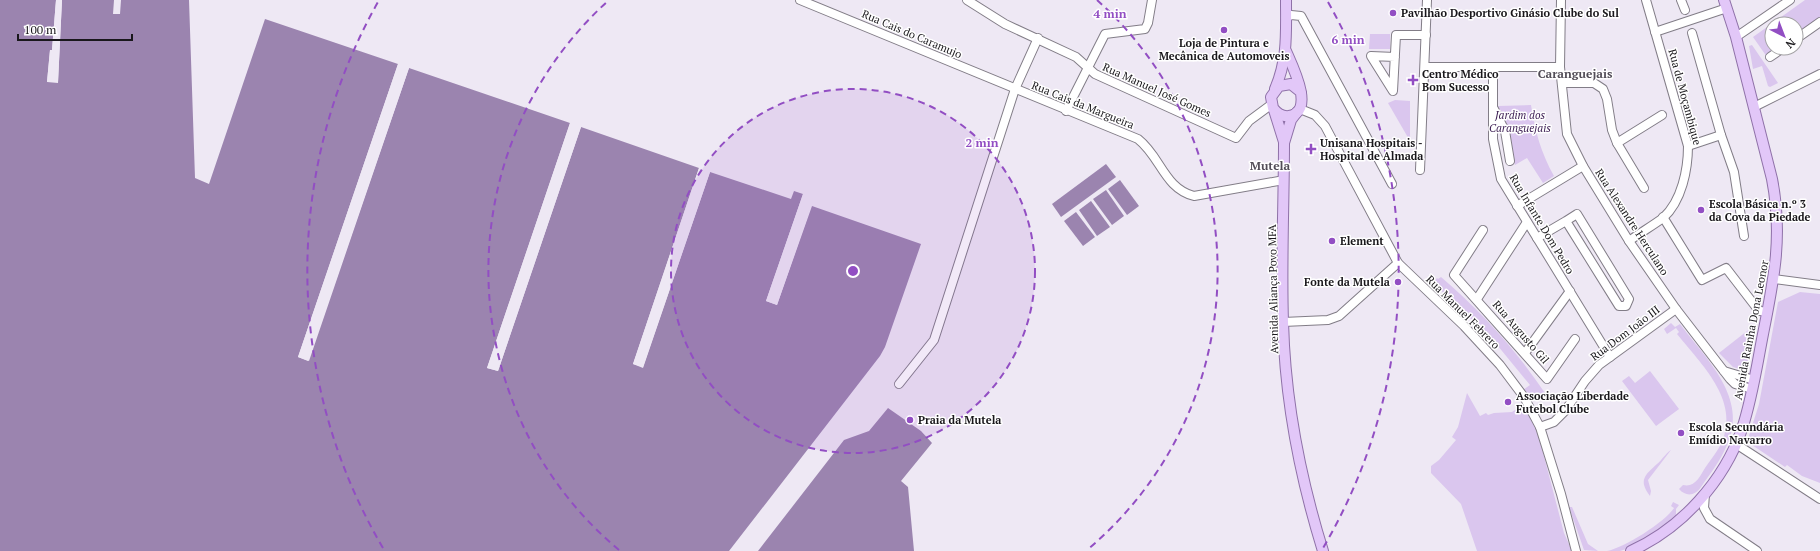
<svg xmlns="http://www.w3.org/2000/svg" width="1820" height="551" viewBox="0 0 1820 551" font-family="'PT Serif',serif">
  <rect width="100%" height="100%" fill="#eee8f4"/>
  <!-- green -->
  <g fill="#dac6ee">
    <polygon points="1805,0 1820,0 1820,19 1796,36 1796,24 1772,24 1772,48 1779,48 1767,57 1753,37"/>
    <polygon points="1370,34 1390,34 1390,49 1369,49"/>
    <polygon points="1752,45 1778,83 1770,87 1768,86 1762,66 1753,69 1749,46"/>
    <polygon points="1395,100 1410,101 1410,141 1388,103"/>
    <path d="M 1531,105 C 1535,131 1541,153 1554,176 L 1543,183 L 1527,158 L 1515,165 L 1507,128 L 1498,106 Z"/>
    <path d="M 1441,277 C 1481,311 1516,350 1545,393 L 1530,402 L 1523,390 L 1530,385 L 1493,340 L 1433,283 L 1437,278 L 1438,279 Z"/>
    <polygon points="1800,292 1820,294 1820,483 1802,476 1787,465 1785,467 1752,445 1748,439 1759,404 1778,302"/>
    <path d="M 1671,323 L 1675,327 L 1680,324 C 1706,359 1749,398 1727,445 C 1721,460 1710,474 1701,487 C 1695,496 1686,497 1679,489 L 1683,485 C 1695,488 1700,476 1705,468 C 1711,459 1718,451 1722,442 C 1740,400 1701,364 1677,334 L 1679,332 L 1676,328 L 1667,334 L 1664,329 Z"/>
    <polygon points="1756,324 1746,371 1733,367 1719,353"/>
    <polygon points="1650,371 1679,409 1656,426 1622,381 1629,376 1635,383"/>
    <polygon points="1467,393 1480,416 1486,413 1488,415 1494,413 1512,412 1524,404 1539,437 1564,533 1572,551 1477,551 1461,504 1431,473 1431,466 1439,460 1456,440 1452,437 1458,427"/>
    <path d="M 1671,450 L 1648,480 L 1651,491 L 1650,496 C 1638,480 1645,475 1657,464 C 1662,460 1665,454 1671,450 Z"/>
    <path d="M 1673,502 L 1679,505 L 1676,509 L 1676,516 C 1663,527 1637,547 1620,551 C 1616,551 1611,551 1607,551 C 1624,548 1665,522 1674,508 L 1671,506 Z"/>
    <polygon points="1569,507 1572,507 1588,544 1598,551 1584,550"/>
  </g>
  <!-- water -->
  <g fill="#9b84af">
    <polygon points="0,0 56,0 52,50 50,50 47,82 58,82 62,0 114,0 113,14 120,14 121,0 189,0 195,178 209,184 265,19 398,64 298,357 308,361 409,68 570,123 487,368 498,371 581,127 699,168 633,364 643,367 710,172 791,199 794,191 803,194 766,301 777,305 812,206 921,244 885,347 880,356 729,551 0,551"/>
    <polygon points="1106,164 1116,177 1061,217 1052,204"/>
    <polygon points="1120,180 1139,206 1127,215 1108,189"/>
    <polygon points="1106,190 1124,216 1112,225 1093,199"/>
    <polygon points="1091,201 1110,227 1097,236 1079,210"/>
    <polygon points="1076,212 1095,237 1083,246 1064,221"/>
    <polygon points="888,408 921,431 932,443 901,481 908,487 914,551 758,551 844,440 869,431"/>
  </g>
  <!-- pier -->
  <g fill="#eee8f4">
    <polygon points="56,0 58,0 54,51 52,52 49,80 56,81 60,0 62,0 58,83 47,82 50,50 52,50"/>
    <polygon points="398,64 400,65 300,356 307,358 407,67 409,68 309,361 298,357"/>
    <polygon points="570,123 572,124 490,367 497,369 579,126 581,127 498,371 487,368"/>
    <polygon points="699,168 701,169 635,363 642,365 708,171 710,172 643,368 633,364"/>
    <polygon points="803,194 805,195 768,300 776,303 810,205 812,204 777,305 766,301"/>
  </g>
  <g fill="none" stroke-linecap="round" stroke-linejoin="round">
    <!-- minor casing -->
    <g stroke="#827d87" stroke-width="10">
      <g id="minor">
        <path d="M 800,0 L 1138,139 C 1161,157 1164,188 1194,196 L 1284,180"/>
        <polyline points="967,0 1005,24 1076,57 1095,74 1236,138 1249,121 1272,104"/>
        <polyline points="1561,0 1560,67 1567,134 1583,166 1629,241 1676,309 1730,379 1735,384 1752,389"/>
        <polyline points="1681,0 1685,10"/>
        <polyline points="1286,18 1291,15 1301,16 1392,184"/>
        <polyline points="1655,32 1727,8"/>
        <polyline points="1692,33 1721,135 1734,172 1744,236"/>
        <polyline points="1736,37 1790,0"/>
        <polyline points="1796,39 1820,22"/>
        <polyline points="1395,57 1371,56 1393,91 1396,35 1426,35"/>
        <polyline points="1770,57 1783,48"/>
        <polyline points="1425,67 1560,67"/>
        <polyline points="1493,67 1493,139 1501,179 1610,357"/>
        <polyline points="1562,83 1594,83 1603,89 1607,99 1612,130 1617,143 1662,115"/>
        <polyline points="1754,107 1820,74"/>
        <polyline points="1300,109 1315,115 1325,126 1398,263 1464,326 1500,365 1524,397 1540,427 1561,494 1576,551"/>
        <polyline points="1494,109 1505,131 1510,161"/>
        <polyline points="1066,111 1105,34 1145,29 1148,23 1152,0"/>
        <polyline points="1617,143 1644,188"/>
        <polyline points="1688,146 1721,135"/>
        <polyline points="1420,170 1427,0"/>
        <polyline points="1517,206 1583,166"/>
        <polyline points="1663,217 1702,280 1726,268 1756,307 1760,311 1768,312"/>
        <polyline points="1483,230 1454,275 1547,379 1575,339"/>
        <polyline points="1537,238 1566,221 1619,306 1626,306 1629,299 1577,214 1566,221"/>
        <path d="M 1629,241 C 1640,233 1652,226 1663,218 C 1682,201 1688,169 1688,146 L 1646,0"/>
        <polyline points="1774,279 1820,285"/>
        <polyline points="1477,299 1527,222"/>
        <polyline points="1283,322 1328,320 1339,316 1398,263"/>
        <polyline points="1525,353 1570,291"/>
        <polyline points="1724,371 1754,380"/>
        <polyline points="899,384 934,340 1015,89 1038,38"/>
        <polyline points="1540,427 1554,422 1565,411 1585,381 1599,365 1676,309"/>
        <polyline points="1736,444 1820,499"/>
        <polyline points="1705,494 1704,508 1710,519 1757,551"/>
      </g>
    </g>
    <!-- major casing -->
    <g stroke="#8f71a8" stroke-width="12">
      <g id="major">
        <path d="M 1286,51 C 1292,65 1316,112 1289,116 C 1282,117 1277,113 1273,108 L 1271,97 L 1279,86 L 1291,84 L 1301,92"/>
        <path d="M 1275,89 C 1288,59 1286,32 1286,0"/>
        <polyline points="1274,110 1284,142"/>
        <path d="M 1297,112 L 1291,120 L 1284,143 C 1284,202 1281,262 1283,322 C 1285,399 1300,477 1323,551"/>
        <path d="M 1631,551 C 1682,528 1724,481 1742,429 C 1752,399 1757,365 1763,334 C 1774,279 1783,236 1772,179 L 1736,37 L 1724,0"/>
      </g>
    </g>
    <!-- minor -->
    <use href="#minor" stroke="#fff" stroke-width="8"/>
    <!-- major -->
    <use href="#major" stroke="#e2c7f8" stroke-width="10"/>
  </g>
  <!-- distance rings -->
  <circle cx="853" cy="271" r="182" fill="#924ec3" fill-opacity=".12"/>
  <g fill="none" stroke="#924ec3" stroke-width="2" stroke-dasharray="7 5">
    <circle cx="853" cy="271" r="182"/>
    <path d="M619 550A364 364 0 0 1 609 0M1097 0A364 364 0 0 1 1087 550"/>
    <path d="M383 548A546 546 0 0 1 378 2M1328 2A546 546 0 0 1 1323 548"/>
  </g>
  <!-- markers -->
  <g fill="#924ec3" stroke="#fff" stroke-width="1.5">
    <circle cx="1393" cy="13" r="4"/>
    <circle cx="1224" cy="30" r="4"/>
    <path d="M1411 74h4v4h4v4h-4v4h-4v-4h-4v-4h4z"/>
    <path d="M1309 143h4v4h4v4h-4v4h-4v-4h-4v-4h4z"/>
    <circle cx="1701" cy="210" r="4"/>
    <circle cx="1332" cy="241" r="4"/>
    <circle cx="1398" cy="282" r="4"/>
    <circle cx="1508" cy="402" r="4"/>
    <circle cx="910" cy="420" r="4"/>
    <circle cx="1681" cy="433" r="4"/>
  </g>
  <g text-anchor="middle" stroke-width="3" stroke-linejoin="round" paint-order="stroke">
    <!-- poi labels -->
    <g font-size="11" font-weight="bold" fill="#19171b" stroke="#fff" text-anchor="start">
      <text x="1401" y="17">Pavilhão Desportivo Ginásio Clube do Sul</text>
      <text x="1224" y="47" text-anchor="middle">Loja de Pintura e<tspan x="1224" dy="13">Mecânica de Automoveis</tspan></text>
      <text x="1422" y="78">Centro Médico<tspan x="1422" dy="13">Bom Sucesso</tspan></text>
      <text x="1320" y="147">Unisana Hospitais -<tspan x="1320" dy="13">Hospital de Almada</tspan></text>
      <text x="1709" y="208">Escola Básica n.º 3<tspan x="1709" dy="13">da Cova da Piedade</tspan></text>
      <text x="1340" y="245">Element</text>
      <text x="1390" y="286" text-anchor="end">Fonte da Mutela</text>
      <text x="1516" y="400">Associação Liberdade<tspan x="1516" dy="13">Futebol Clube</tspan></text>
      <text x="918" y="424">Praia da Mutela</text>
      <text x="1689" y="431">Escola Secundária<tspan x="1689" dy="13">Emídio Navarro</tspan></text>
    </g>
    <!-- street labels -->
    <g font-size="11" fill="#19171b" stroke="#fff">
      <text transform="translate(912 34) rotate(23)" y="4">Rua Cais do Caramujo</text>
      <text transform="translate(1157 90) rotate(24)" y="4">Rua Manuel José Gomes</text>
      <text transform="translate(1685 97) rotate(75)" y="4">Rua de Moçambique</text>
      <text transform="translate(1083 105) rotate(22)" y="4">Rua Cais da Margueira</text>
      <text transform="translate(1632 222) rotate(57)" y="4">Rua Alexandre Herculano</text>
      <text transform="translate(1542 224) rotate(59)" y="4">Rua Infante Dom Pedro</text>
      <text transform="translate(1273 289) rotate(-91)" y="4">Avenida Aliança Povo MFA</text>
      <text transform="translate(1463 312) rotate(45)" y="4">Rua Manuel Febrero</text>
      <text transform="translate(1751 330) rotate(-79)" y="4">Avenida Rainha Dona Leonor</text>
      <text transform="translate(1521 332) rotate(49)" y="4">Rua Augusto Gil</text>
      <text transform="translate(1625 333) rotate(-37)" y="4">Rua Dom João III</text>
    </g>
    <!-- park labels -->
    <g font-size="11" font-style="italic" fill="#3c1d53" stroke="#fff">
      <text x="1520" y="119">Jardim dos<tspan x="1520" dy="13">Caranguejais</tspan></text>
    </g>
    <!-- neighbourhood labels -->
    <g font-size="12" font-weight="bold" fill="#524d57" stroke="#fff">
      <text x="1575" y="78">Caranguejais</text>
      <text x="1270" y="170">Mutela</text>
    </g>
  </g>
  <circle cx="853" cy="271" r="6" fill="#924ec3" stroke="#fff" stroke-width="2"/>
  <g font-size="12" text-anchor="middle" font-weight="bold" fill="#924ec3" stroke="#fff" stroke-width="3" stroke-linejoin="round" paint-order="stroke">
    <text x="1110" y="18">4 min</text>
    <text x="1348" y="44">6 min</text>
    <text x="982" y="147">2 min</text>
  </g>
  <!-- north arrow -->
  <g transform="translate(1784 36) rotate(138)"><circle r="19" fill="#ffffff" stroke="#a3a2a4"/>
  <path d="M0-3L7 15L0 10L-7 15Z" fill="#924ec3"/>
  <text y="-6" font-size="11" font-weight="bold" text-anchor="middle" fill="#19171b">N</text>
  </g>
  <!-- scale -->
  <path d="M18 34v6h114v-6" fill="none" stroke="#19171b" stroke-width="2"/>
  <text x="24" y="34" font-size="12" fill="#19171b" stroke="#ffffff" stroke-width="3" paint-order="stroke">100 m</text>
</svg>
